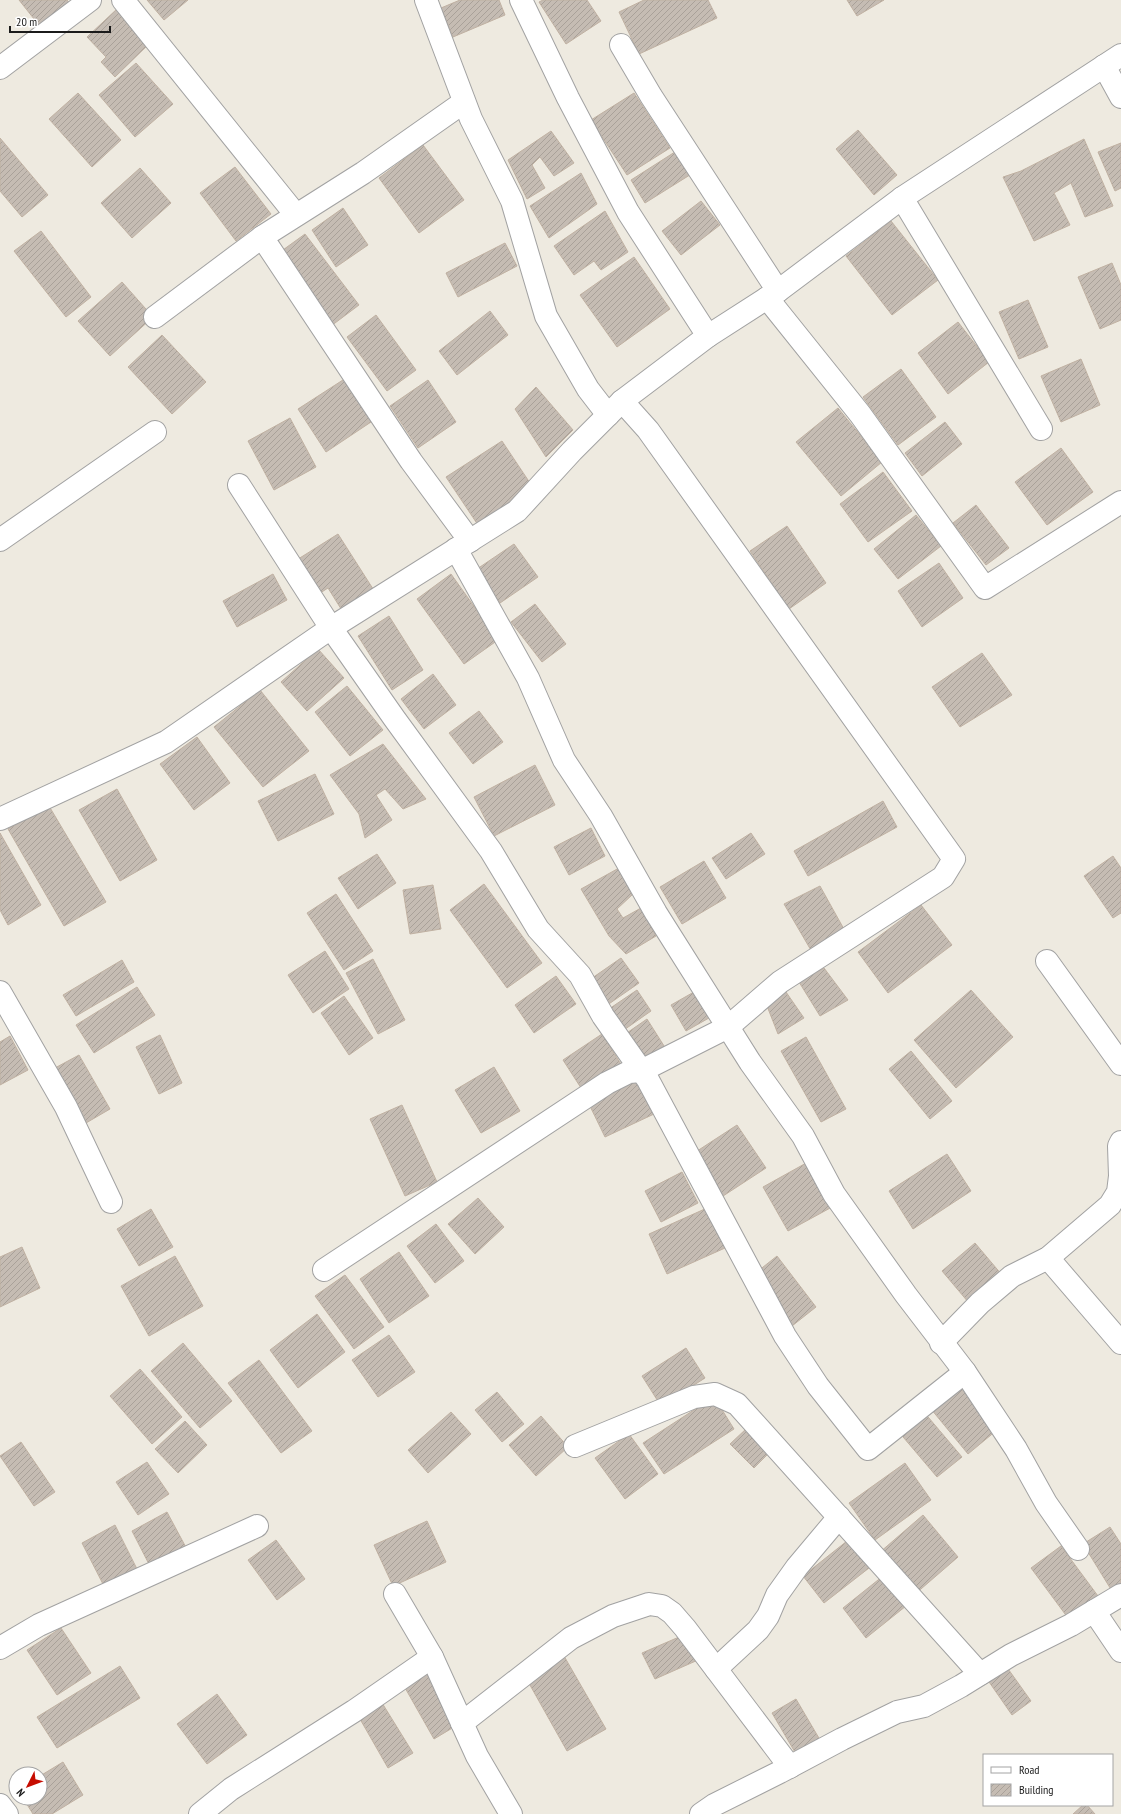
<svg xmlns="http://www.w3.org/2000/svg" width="1121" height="1814" viewBox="0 0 1121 1814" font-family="'PT Sans Narrow',sans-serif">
  <defs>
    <pattern id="building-hatch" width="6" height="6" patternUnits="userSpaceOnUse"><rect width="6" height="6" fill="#c5bcb3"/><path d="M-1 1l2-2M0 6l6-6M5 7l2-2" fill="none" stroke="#a9a199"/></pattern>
  </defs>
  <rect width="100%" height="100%" fill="#eeeae0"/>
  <!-- building -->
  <g fill="url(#building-hatch)" stroke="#c0b1a2">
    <polygon points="19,0 67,0 72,6 42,29"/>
    <polygon points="147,0 188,0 164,20"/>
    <polygon points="460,0 499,0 505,15 453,37 441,8"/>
    <polygon points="543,0 587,0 601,21 566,44 539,2"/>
    <polygon points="644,0 708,0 717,18 639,54 619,12"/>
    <polygon points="847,0 884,0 857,16"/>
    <polygon points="118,8 151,42 115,77 101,62 106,57 87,37"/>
    <polygon points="136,63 173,104 135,137 99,95"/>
    <polygon points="78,93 121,140 92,167 49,119"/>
    <polygon points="634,93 670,148 627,175 591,120"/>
    <polygon points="858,130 897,175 874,195 836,149"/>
    <polygon points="551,131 574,163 554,176 540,157 532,165 545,188 527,199 508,160"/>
    <polygon points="0,138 48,195 22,217 0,191"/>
    <polygon points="1084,139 1113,206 1085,217 1071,183 1054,193 1070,225 1034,241 1003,177 1021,171"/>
    <polygon points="1121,143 1121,188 1115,191 1098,152"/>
    <polygon points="423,145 464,200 419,233 379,178"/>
    <polygon points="678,150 693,173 645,203 631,180"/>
    <polygon points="235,167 271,214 236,241 200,193"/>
    <polygon points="140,168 171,203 132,238 101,203"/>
    <polygon points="581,173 597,204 549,238 530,206"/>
    <polygon points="701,201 720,225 681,255 662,231"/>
    <polygon points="343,208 368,245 336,267 312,230"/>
    <polygon points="605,211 628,252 601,270 594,261 574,275 554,246"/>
    <polygon points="891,221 938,280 892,315 846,256"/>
    <polygon points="41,231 91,297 66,317 14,251"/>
    <polygon points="305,234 359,305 331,326 276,255"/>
    <polygon points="505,243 517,266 458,297 446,273"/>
    <polygon points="634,257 670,309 617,347 580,295"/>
    <polygon points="1112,263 1121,285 1121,320 1100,329 1078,277"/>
    <polygon points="122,282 153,317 110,356 78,321"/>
    <polygon points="1028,300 1048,347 1019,359 999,312"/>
    <polygon points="490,311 508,335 457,375 439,351"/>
    <polygon points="376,315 416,370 387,391 347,337"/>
    <polygon points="958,322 989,362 948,394 918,353"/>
    <polygon points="162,335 206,382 172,414 128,367"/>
    <polygon points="1081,359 1100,405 1061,422 1041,376"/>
    <polygon points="901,369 936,417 898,445 863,397"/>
    <polygon points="346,378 374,420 326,452 298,409"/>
    <polygon points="428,380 456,422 418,448 390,406"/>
    <polygon points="536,387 573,430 546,457 515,409"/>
    <polygon points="838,408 882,462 841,496 796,442"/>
    <polygon points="290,418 316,467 274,490 248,441"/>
    <polygon points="945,422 962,444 922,476 905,453"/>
    <polygon points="502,441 534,489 478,525 446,477"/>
    <polygon points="1061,448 1093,492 1047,525 1015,482"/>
    <polygon points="883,472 912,511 868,542 840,504"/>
    <polygon points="976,505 1009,548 986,565 953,523"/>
    <polygon points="916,515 941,546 898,579 874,549"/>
    <polygon points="787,526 826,583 789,609 750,551"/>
    <polygon points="338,534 375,592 343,612 328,588 317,595 295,561"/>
    <polygon points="514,544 538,577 500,603 477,569"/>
    <polygon points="939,563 963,598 922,627 898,591"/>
    <polygon points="273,574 287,600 237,627 223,601"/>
    <polygon points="451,574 498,640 464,664 417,599"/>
    <polygon points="535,604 566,644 542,662 511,622"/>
    <polygon points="389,616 423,670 392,690 358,636"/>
    <polygon points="318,649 344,678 307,711 281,682"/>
    <polygon points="982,653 1012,695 960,727 932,687"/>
    <polygon points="433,674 456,705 424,729 401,699"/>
    <polygon points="347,686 383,730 350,756 315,712"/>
    <polygon points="260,690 309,751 263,787 214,727"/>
    <polygon points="479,711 503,742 473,764 449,733"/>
    <polygon points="197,737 230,783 194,810 160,764"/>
    <polygon points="383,744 426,799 403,809 385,789 376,795 392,820 365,838 359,814 330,775"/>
    <polygon points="535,765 555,805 494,836 474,797"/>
    <polygon points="315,774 334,814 278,841 258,801"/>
    <polygon points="117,789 157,860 120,881 79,810"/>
    <polygon points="883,801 897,827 808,876 794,851"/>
    <polygon points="49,806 106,902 64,926 8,829"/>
    <polygon points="591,828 605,856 569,875 554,847"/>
    <polygon points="0,833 41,905 8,925 0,910"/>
    <polygon points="751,833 765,854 726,879 712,858"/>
    <polygon points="377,854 396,883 358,909 338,878"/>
    <polygon points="1113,856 1121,868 1121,913 1113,918 1084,876"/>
    <polygon points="704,861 726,898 682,924 660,887"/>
    <polygon points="619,868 632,895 617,909 623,918 641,908 656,936 626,954 609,936 581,889"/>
    <polygon points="484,884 542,963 507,988 450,910"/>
    <polygon points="433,885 441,929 410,934 403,890"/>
    <polygon points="820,886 845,931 812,952 784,904"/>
    <polygon points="336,894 373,951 344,970 307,913"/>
    <polygon points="921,905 952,945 888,993 858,952"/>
    <polygon points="325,951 349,989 313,1013 288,975"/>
    <polygon points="621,958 639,983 603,1008 585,983"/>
    <polygon points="373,959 405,1020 378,1034 346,973"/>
    <polygon points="122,960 134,982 76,1016 63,995"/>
    <polygon points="824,968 848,1000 820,1016 799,982"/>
    <polygon points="556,976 576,1004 534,1033 515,1005"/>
    <polygon points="137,987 155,1015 94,1053 76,1025"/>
    <polygon points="701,988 716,1014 686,1031 671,1005"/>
    <polygon points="637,990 651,1011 621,1032 606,1011"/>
    <polygon points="971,990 1013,1037 956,1088 914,1040"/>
    <polygon points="786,992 804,1018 778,1034 767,1006"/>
    <polygon points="344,996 373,1038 349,1055 321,1013"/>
    <polygon points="647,1019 666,1049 640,1066 621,1037"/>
    <polygon points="602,1034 622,1066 583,1091 563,1060"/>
    <polygon points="160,1035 182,1083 159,1094 136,1047"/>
    <polygon points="10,1036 28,1070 0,1085 0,1042"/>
    <polygon points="806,1037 846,1109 821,1122 781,1051"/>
    <polygon points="911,1051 952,1101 930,1119 889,1069"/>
    <polygon points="79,1055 110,1109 86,1123 55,1068"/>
    <polygon points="494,1067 520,1111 481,1133 455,1090"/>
    <polygon points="636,1077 654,1114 605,1137 587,1100"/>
    <polygon points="402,1105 437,1182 405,1196 370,1119"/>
    <polygon points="737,1125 766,1168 720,1198 691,1155"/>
    <polygon points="947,1154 971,1191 913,1229 889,1191"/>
    <polygon points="808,1162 832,1207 788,1231 763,1187"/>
    <polygon points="682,1172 698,1203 661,1222 645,1191"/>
    <polygon points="478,1198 504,1227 475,1254 448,1224"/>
    <polygon points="707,1208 725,1248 667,1274 649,1234"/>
    <polygon points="151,1209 173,1247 139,1266 117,1229"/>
    <polygon points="436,1224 464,1261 435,1283 407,1246"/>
    <polygon points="975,1243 1002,1275 969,1303 942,1271"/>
    <polygon points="22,1247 40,1288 0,1307 0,1257"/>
    <polygon points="399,1252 429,1296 389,1323 360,1279"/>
    <polygon points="175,1256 203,1306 149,1336 121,1286"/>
    <polygon points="777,1256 816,1307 792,1326 753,1275"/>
    <polygon points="345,1275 384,1327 354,1349 315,1296"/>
    <polygon points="317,1314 345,1352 298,1388 270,1350"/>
    <polygon points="389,1335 415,1372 378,1397 352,1360"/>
    <polygon points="183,1343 232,1401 200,1428 151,1371"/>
    <polygon points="686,1348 705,1378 661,1406 642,1376"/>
    <polygon points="259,1360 312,1431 281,1453 228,1383"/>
    <polygon points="140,1369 182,1417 152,1444 110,1396"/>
    <polygon points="960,1385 997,1430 968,1454 931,1409"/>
    <polygon points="497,1392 524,1424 502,1442 475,1410"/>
    <polygon points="714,1397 734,1429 664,1474 643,1443"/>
    <polygon points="923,1411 962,1457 937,1477 898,1431"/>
    <polygon points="451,1412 471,1434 428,1473 408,1450"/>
    <polygon points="541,1416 568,1447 536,1476 509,1445"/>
    <polygon points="185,1421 207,1445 178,1473 155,1449"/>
    <polygon points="747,1428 770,1452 754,1468 730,1444"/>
    <polygon points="629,1434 658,1474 625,1499 595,1458"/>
    <polygon points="21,1442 55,1492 34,1506 0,1456"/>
    <polygon points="147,1462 169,1494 138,1515 116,1482"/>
    <polygon points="905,1463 931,1500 875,1540 849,1503"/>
    <polygon points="167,1512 189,1553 153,1572 132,1531"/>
    <polygon points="923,1515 958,1557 914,1595 879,1553"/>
    <polygon points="427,1521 446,1562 393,1586 374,1545"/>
    <polygon points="115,1525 138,1571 105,1588 82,1543"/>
    <polygon points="1110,1527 1121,1544 1121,1585 1112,1591 1083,1544"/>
    <polygon points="276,1540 305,1579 277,1600 248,1560"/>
    <polygon points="847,1541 869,1568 824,1603 803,1576"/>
    <polygon points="1061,1546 1098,1596 1068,1618 1031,1568"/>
    <polygon points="883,1576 906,1606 866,1638 843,1608"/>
    <polygon points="61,1628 91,1673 57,1695 27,1650"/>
    <polygon points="686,1634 698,1660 655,1679 642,1653"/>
    <polygon points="564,1656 606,1729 567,1751 526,1678"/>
    <polygon points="120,1666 140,1698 57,1748 37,1717"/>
    <polygon points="1006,1666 1031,1701 1012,1715 987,1679"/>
    <polygon points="428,1672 459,1724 434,1739 404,1686"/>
    <polygon points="217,1694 247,1735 207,1764 177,1724"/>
    <polygon points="379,1698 413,1753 388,1768 356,1712"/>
    <polygon points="796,1699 823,1745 799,1759 772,1713"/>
    <polygon points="63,1762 83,1795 52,1814 33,1814 23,1798 40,1798 40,1776"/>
    <polygon points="1083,1805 1087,1805 1095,1814 1073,1814"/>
  </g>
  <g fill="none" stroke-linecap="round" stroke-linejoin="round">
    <!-- minor casing -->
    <g stroke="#a2a2a2" stroke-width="24">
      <g id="minor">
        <polyline points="123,0 296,215"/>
        <polyline points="426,0 471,119 512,201 546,316 588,389 608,415"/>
        <polyline points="521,0 568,98 628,212 708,336"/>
        <polyline points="621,45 651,96 778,291"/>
        <polyline points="1104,66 1121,97"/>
        <polyline points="0,68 90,0"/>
        <polyline points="464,102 363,173 262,237 411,461 470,541"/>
        <polyline points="902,198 1041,429"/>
        <polyline points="767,298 860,414 985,588 1121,502"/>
        <polyline points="155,317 262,237"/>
        <polyline points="239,485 331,628 394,718 491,851 538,929 580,975 603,1016 648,1080 785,1336 818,1386 868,1449 965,1372"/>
        <polyline points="0,540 155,432"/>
        <polyline points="456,549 528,678 564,760 601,816 656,913 750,1062 803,1136 834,1194 906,1295 965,1372 1016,1449 1046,1503 1078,1549"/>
        <polyline points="1047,961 1121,1064"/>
        <polyline points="0,992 66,1107 111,1202"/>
        <polyline points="1048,1258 1121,1343"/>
        <polyline points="324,1270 607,1083 629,1072 641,1071 728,1027 780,982 943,877 954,859 648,430 622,401"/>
        <polyline points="941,1343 980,1303 1012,1276 1048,1258 1110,1205 1118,1192 1120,1176 1119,1146 1121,1142"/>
        <polyline points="575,1446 694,1397 715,1394 737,1404 980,1674"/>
        <polyline points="395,1594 432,1657 477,1756 511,1814"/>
        <polyline points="1094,1611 1121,1651"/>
        <polyline points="0,1648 39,1625 257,1526"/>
        <polyline points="716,1669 758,1630 768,1616 777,1595 797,1567 839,1517"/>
        <polyline points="462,1723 571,1638 613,1616 649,1604 662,1606 672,1613 685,1628 790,1767"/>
        <polyline points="200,1814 231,1789 354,1711 432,1657"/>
        <polyline points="701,1814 714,1805 780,1772 842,1739 897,1712 924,1706 961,1686 1011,1655 1071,1625 1121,1595"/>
      </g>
    </g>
    <!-- tertiary casing -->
    <g stroke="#a2a2a2" stroke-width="24">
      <g id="tertiary">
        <polyline points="0,819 166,742 331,628 517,511 572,451 622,401 708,336 778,291 902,198 1121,55"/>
        <polyline points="0,1805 7,1814"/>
      </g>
    </g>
    <!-- minor -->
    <use href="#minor" stroke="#fff" stroke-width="22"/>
    <!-- tertiary -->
    <use href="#tertiary" stroke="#fff" stroke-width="22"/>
  </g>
  <!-- legend -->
  <rect x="983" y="1754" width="130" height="52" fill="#ffffff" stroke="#a4a4a4"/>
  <rect x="991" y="1767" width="20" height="6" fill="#ffffff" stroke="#a4a4a4"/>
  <text x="1019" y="1774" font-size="12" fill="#1b1b1b">Road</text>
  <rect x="991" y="1784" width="20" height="12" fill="url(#building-hatch)" stroke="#a4a4a4"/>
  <text x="1019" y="1794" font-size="12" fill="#1b1b1b">Building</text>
  <!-- north arrow -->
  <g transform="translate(28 1786) rotate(228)"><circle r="19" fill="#ffffff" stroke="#a4a4a4"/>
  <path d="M0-3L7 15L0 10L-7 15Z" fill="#c60c00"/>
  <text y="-6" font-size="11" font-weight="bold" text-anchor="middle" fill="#1b1b1b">N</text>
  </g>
  <!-- scale -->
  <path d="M10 26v6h100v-6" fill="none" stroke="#1b1b1b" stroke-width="2"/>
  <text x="16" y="26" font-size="12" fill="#1b1b1b" stroke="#ffffff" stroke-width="3" paint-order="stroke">20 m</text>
</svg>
